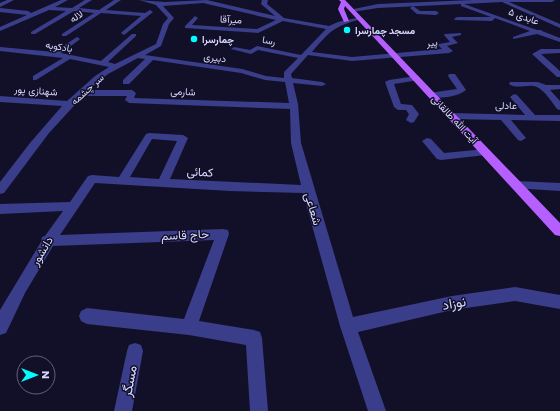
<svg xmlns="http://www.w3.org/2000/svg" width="560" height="411" viewBox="0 0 560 411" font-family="Poppins,Vazirmatn,sans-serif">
  <rect width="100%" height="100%" fill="#121029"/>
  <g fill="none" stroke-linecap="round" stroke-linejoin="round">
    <!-- minor -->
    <g fill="#3a3d89" fill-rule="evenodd">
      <polygon points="7,0 14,0 0,7 0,3"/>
      <polygon points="61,0 68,0 55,7 72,8 85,0 92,0 79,8 99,10 114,0 121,0 106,10 145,13 150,10 153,12 124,35 121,33 122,32 141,16 101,13 66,36 62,36 62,34 94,13 74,11 35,34 31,34 31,32 66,11 49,10 0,31 0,27 27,15 0,12 0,8 28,11 31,13"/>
      <path d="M 139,0 L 165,2 L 207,0 L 275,16 L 261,4 L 262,0 L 268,0 L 267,4 L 284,18 L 329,26 L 338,22 L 361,17 L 361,19 C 333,27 331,30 312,52 L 352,57 L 442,49 L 438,45 L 439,44 L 450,42 L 444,35 L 445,34 L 461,33 L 461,35 L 452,37 L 458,43 L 447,46 L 453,51 L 449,53 L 352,61 L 308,55 L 291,74 L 292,78 L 322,82 L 326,84 L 322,86 L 293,83 L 298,104 L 301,143 L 353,317 L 452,296 L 515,287 L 560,295 L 560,309 L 515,301 L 452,310 L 358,332 L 386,411 L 368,411 L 340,326 L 303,193 L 230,191 L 95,183 L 60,235 L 223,229 L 228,230 L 229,234 L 199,321 L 254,330 L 260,332 L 262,338 L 268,411 L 250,411 L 246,345 L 189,335 L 87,324 L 81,321 L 79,316 L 81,311 L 87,308 L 184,319 L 214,240 L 53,246 L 25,293 L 6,333 L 0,335 L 0,310 L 41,242 L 42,237 L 45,236 L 63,211 L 0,214 L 0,204 L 70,202 L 88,176 L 92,175 L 119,177 L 146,134 L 149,133 L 183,135 L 188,138 L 170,179 L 301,185 L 291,143 L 290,109 L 129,103 L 125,100 L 127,96 L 83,96 L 49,133 L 4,193 L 0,194 L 0,182 L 30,143 L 62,106 L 0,102 L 0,96 L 67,101 L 95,76 L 109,67 L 70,59 L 36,80 L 33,80 L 33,76 L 63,58 L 0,51 L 0,47 L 54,52 L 77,37 L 80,39 L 79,40 L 61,53 L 101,61 L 132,34 L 136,34 L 136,36 L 108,62 L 115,64 L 156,44 L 163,24 L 168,18 L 156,5 ZM 203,3 L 276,20 L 257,29 L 192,25 L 198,18 L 195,16 L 185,26 L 185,28 L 258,33 L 283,21 L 326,29 L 301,55 L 257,46 L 250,50 L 234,47 L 231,49 L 251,54 L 258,50 L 298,58 L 284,72 L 284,78 L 266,76 L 242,69 L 145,55 L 161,46 L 169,24 L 174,18 L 163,6 ZM 138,58 L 145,59 L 123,80 L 123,84 L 129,84 L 153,60 L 241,73 L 265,80 L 285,82 L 289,103 L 134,98 L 136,93 L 132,90 L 88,90 L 108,74 ZM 152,139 L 177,141 L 159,179 L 130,177 Z"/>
      <polygon points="472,0 555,0 552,2 509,2 560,24 560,28 502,2 464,4 537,30 541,30 542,31 560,38 560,42 537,34 513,39 513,37 530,31 495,18 492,21 455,20 454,19 457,17 491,17 461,6 461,4 378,8 352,12 349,10 378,4"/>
      <polygon points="413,6 420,11 436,11 439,13 436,15 417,14 410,8"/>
      <polygon points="541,49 560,49 560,53 541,54 560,71 560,77 557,77 532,54"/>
      <path d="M 449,74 L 455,74 L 466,90 C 458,97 439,99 429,97 L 428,95 L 429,93 L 457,89 L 448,76 Z"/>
      <polygon points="416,76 419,76 419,80 394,84 401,104 412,105 419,114 414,122 411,123 406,120 409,114 406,110 398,110 394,107 385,82 389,80"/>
      <path d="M 510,82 L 538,82 L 546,85 L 560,85 L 560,89 L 550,90 L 560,101 L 560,110 L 557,109 C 552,102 545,91 537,87 C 529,83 516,90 509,84 Z"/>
      <polygon points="514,94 517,95 535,115 560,115 560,121 511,120 526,138 521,141 518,140 501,120 451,119 446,116 451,113 525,115 510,97"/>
      <polygon points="427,138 431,139 444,153 486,149 491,152 486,155 441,160 437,159 422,141"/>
      <polygon points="517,181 560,183 560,191 513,188 511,185 513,182"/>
      <polygon points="135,343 141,345 143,351 132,411 114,411 127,351 129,345"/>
    </g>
    <!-- major -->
    <polygon fill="#b55fff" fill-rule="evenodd" points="339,0 345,0 560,223 560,236 555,235 345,6 344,9 349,21 344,22 338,9 341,2"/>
  </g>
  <!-- markers -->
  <g fill="#04fbff" stroke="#121029" stroke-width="1.5">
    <circle cx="347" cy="30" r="4"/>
    <circle cx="194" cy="39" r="4"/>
  </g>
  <g text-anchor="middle" stroke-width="3" stroke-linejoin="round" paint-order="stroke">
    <!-- far-street labels -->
    <g font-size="10" fill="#d9d8ff" stroke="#121029">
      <text transform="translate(76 16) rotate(-33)" y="4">لاله</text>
      <text transform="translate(524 16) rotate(19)" y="4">عابدی ۵</text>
      <text transform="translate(231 19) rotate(3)" y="4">میرآقا</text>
      <text transform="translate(269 40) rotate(10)" y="4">رسا</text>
      <text transform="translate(432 42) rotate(-6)" y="4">پیر</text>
      <text transform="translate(59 46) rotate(9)" y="4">بادکوبه</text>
      <text transform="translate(215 57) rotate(8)" y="4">دبیری</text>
      <text transform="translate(87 89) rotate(-42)" y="4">سر چشمه</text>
      <text transform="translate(36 90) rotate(4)" y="4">شهنازی پور</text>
      <text transform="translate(183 91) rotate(2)" y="4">شارمی</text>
      <text transform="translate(506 105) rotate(1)" y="4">عادلی</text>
      <text transform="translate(455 119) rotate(47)" y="4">آیت الله طالقانی</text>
    </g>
    <!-- far-poi labels -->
    <g font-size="10" font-weight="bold" fill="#d9d8ff" stroke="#121029" text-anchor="start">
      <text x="355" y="34">مسجد چمارسرا</text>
      <text x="202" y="43">چمارسرا</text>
    </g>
    <!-- street labels -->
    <g font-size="12" fill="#d9d8ff" stroke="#121029">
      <text transform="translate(200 172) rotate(3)" y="4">کمائی</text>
      <text transform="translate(313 209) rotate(74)" y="4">شعاعی</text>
      <text transform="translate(185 235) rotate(-3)" y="4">حاج قاسم</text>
      <text transform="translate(42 251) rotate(-59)" y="4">دانشور</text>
    </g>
    <!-- near-street labels -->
    <g font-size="14" fill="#d9d8ff" stroke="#121029">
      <text transform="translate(454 303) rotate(-10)" y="5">نوزاد</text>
      <text transform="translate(129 381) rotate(-79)" y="5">مسگر</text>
    </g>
  </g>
  <!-- north arrow -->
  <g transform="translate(36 375) rotate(90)"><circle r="19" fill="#121029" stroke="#62607f"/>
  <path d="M0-3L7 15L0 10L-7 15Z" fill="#04fbff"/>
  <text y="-6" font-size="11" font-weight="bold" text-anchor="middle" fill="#d9d8ff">N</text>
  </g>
</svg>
